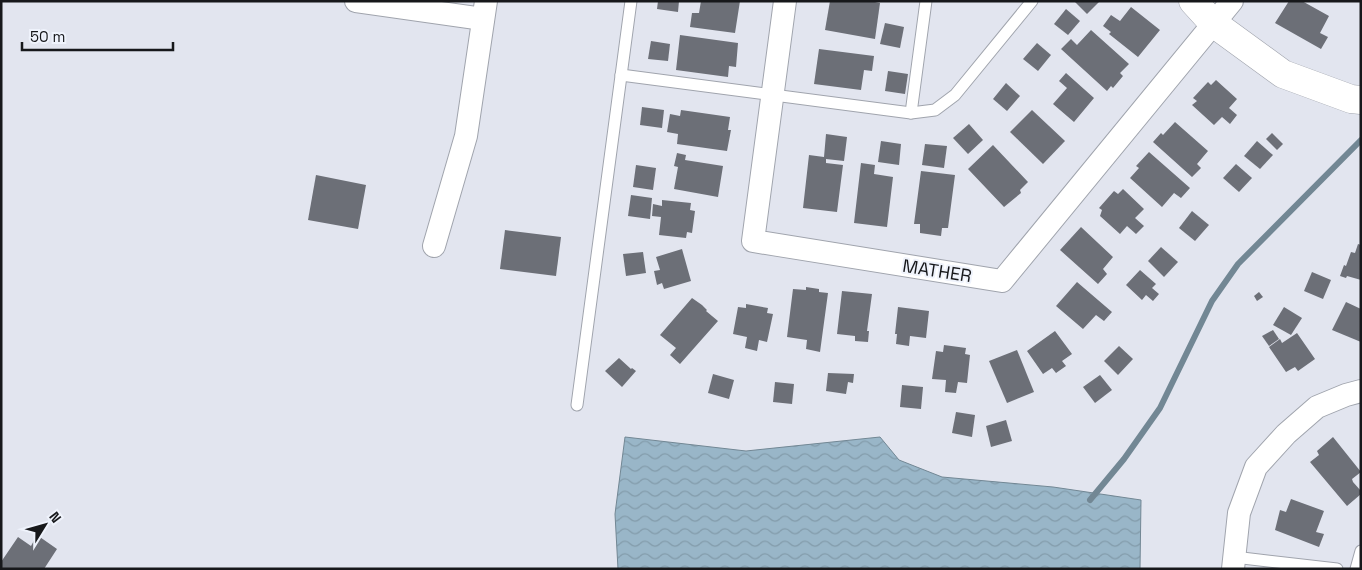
<svg xmlns="http://www.w3.org/2000/svg" width="1362" height="570" viewBox="0 0 1362 570" font-family="'Space Grotesk',sans-serif">
  <defs>
    <pattern id="water-waves" width="16" height="10" patternUnits="userSpaceOnUse" patternTransform="scale(1.25)"><rect width="16" height="10" fill="#99b6c8"/><path d="M0 5q4-4 8 0t8 0" fill="none" stroke="#839cab"/></pattern>
  </defs>
  <rect width="100%" height="100%" fill="#e2e5ef"/>
  <!-- water -->
  <polygon fill="url(#water-waves)" stroke="#728794" points="625,437 746,451 880,437 899,460 942,477 1053,487 1141,500 1140,569 618,569 615,514"/>
  <g fill="none" stroke-linecap="round" stroke-linejoin="round">
    <!-- stream -->
    <polyline stroke="#728794" stroke-width="6" points="1090,500 1124,459 1160,408 1212,301 1238,264 1361,140"/>
  </g>
  <!-- building -->
  <g fill="#6c6f77">
    <polygon points="658,1 679,1 678,12 657,9"/>
    <polygon points="701,1 740,1 735,33 690,27 692,13 699,13"/>
    <polygon points="830,1 870,1 880,3 875,39 825,30"/>
    <polygon points="1074,1 1100,1 1087,14"/>
    <polygon points="1289,1 1302,1 1329,16 1320,33 1328,37 1321,49 1275,23"/>
    <polygon points="1131,7 1160,30 1138,57 1109,34 1111,32 1103,26 1111,15 1120,21"/>
    <polygon points="1066,9 1080,21 1068,35 1054,24"/>
    <polygon points="885,23 904,27 900,48 880,44"/>
    <polygon points="1091,30 1129,64 1120,73 1123,76 1113,88 1111,86 1107,91 1061,49 1071,39 1077,45"/>
    <polygon points="680,35 738,43 736,67 729,66 728,77 676,70"/>
    <polygon points="651,41 670,44 668,61 648,59"/>
    <polygon points="1037,43 1051,55 1038,71 1023,59"/>
    <polygon points="819,49 874,56 872,71 864,70 861,90 814,84"/>
    <polygon points="888,71 908,74 905,94 885,91"/>
    <polygon points="1066,73 1094,98 1074,122 1053,104 1067,88 1059,81"/>
    <polygon points="1216,80 1237,99 1229,108 1237,115 1230,124 1222,117 1214,125 1192,105 1197,101 1193,98 1208,82 1211,85"/>
    <polygon points="1006,83 1020,96 1007,111 993,99"/>
    <polygon points="642,107 664,110 662,128 640,125"/>
    <polygon points="681,110 730,117 728,130 731,130 727,151 677,144 678,134 667,132 670,114 680,116"/>
    <polygon points="1032,110 1065,141 1043,164 1010,132"/>
    <polygon points="1175,122 1208,151 1197,164 1201,168 1192,177 1153,142 1161,133 1163,135"/>
    <polygon points="969,124 983,140 968,154 953,138"/>
    <polygon points="1272,133 1283,144 1277,150 1266,139"/>
    <polygon points="826,134 847,137 844,161 826,159 826,163 843,165 837,212 803,208 809,155 824,157"/>
    <polygon points="881,141 901,144 899,165 878,162"/>
    <polygon points="1257,141 1273,155 1260,169 1244,156"/>
    <polygon points="925,144 947,146 944,168 922,165"/>
    <polygon points="993,145 1028,182 1020,190 1021,193 1004,207 968,169"/>
    <polygon points="1149,152 1190,188 1181,198 1174,193 1162,207 1130,178 1139,168 1136,166"/>
    <polygon points="677,153 686,155 685,160 723,166 718,197 674,189 678,167 674,166"/>
    <polygon points="861,163 875,165 874,174 893,177 887,227 854,223"/>
    <polygon points="1236,164 1252,178 1239,192 1223,178"/>
    <polygon points="636,165 656,168 653,190 633,187"/>
    <polygon points="921,171 955,175 948,228 942,228 941,236 920,233 920,224 914,224"/>
    <polygon points="316,175 366,185 358,229 308,220"/>
    <polygon points="1123,189 1144,209 1135,218 1144,226 1136,234 1127,226 1120,234 1100,216 1102,210 1099,208 1114,191 1118,194"/>
    <polygon points="631,195 652,198 650,219 628,216"/>
    <polygon points="662,200 691,203 690,210 695,211 692,233 687,232 686,238 659,235 661,217 652,216 653,204 662,206"/>
    <polygon points="1192,211 1209,225 1195,241 1179,228"/>
    <polygon points="1081,227 1113,257 1103,269 1107,274 1098,284 1060,250"/>
    <polygon points="505,230 561,237 556,276 500,269"/>
    <polygon points="1358,244 1361,245 1361,280 1347,276 1346,278 1340,276 1344,265 1346,266 1351,252 1355,253"/>
    <polygon points="1161,247 1178,262 1164,277 1148,261"/>
    <polygon points="682,249 691,281 664,289 662,283 657,285 654,271 660,270 656,257"/>
    <polygon points="643,252 646,273 626,276 623,254"/>
    <polygon points="1140,270 1156,284 1152,288 1159,294 1153,301 1146,295 1142,300 1126,285"/>
    <polygon points="1312,272 1331,280 1323,299 1304,291"/>
    <polygon points="1077,282 1112,312 1104,321 1096,315 1083,329 1056,306"/>
    <polygon points="806,287 819,289 819,292 828,293 820,352 806,349 807,340 787,337 793,289 806,290"/>
    <polygon points="842,291 872,294 867,331 869,331 868,342 855,341 855,336 837,334"/>
    <polygon points="1259,292 1263,297 1257,301 1254,296"/>
    <polygon points="692,298 702,305 707,310 706,311 718,321 680,364 670,355 676,348 660,335"/>
    <polygon points="1346,302 1361,309 1361,342 1332,330"/>
    <polygon points="746,304 768,308 767,313 773,314 767,342 759,340 757,351 745,348 747,337 733,334 738,307 746,308"/>
    <polygon points="898,307 929,311 926,338 910,336 909,346 896,344 897,334 895,334"/>
    <polygon points="1284,307 1302,318 1291,335 1273,325"/>
    <polygon points="1273,330 1279,339 1269,346 1262,336"/>
    <polygon points="1055,331 1072,354 1062,361 1066,366 1056,373 1052,368 1043,374 1027,351"/>
    <polygon points="1297,333 1315,359 1298,371 1295,367 1286,372 1269,347 1280,339 1282,343"/>
    <polygon points="944,345 966,348 965,354 970,355 967,383 958,382 956,393 945,392 946,380 932,379 936,351 943,352"/>
    <polygon points="1119,346 1133,359 1118,375 1104,361"/>
    <polygon points="1017,350 1034,392 1007,403 989,361"/>
    <polygon points="619,358 631,369 632,368 636,371 622,387 605,371"/>
    <polygon points="828,373 854,374 853,383 848,382 846,394 826,391"/>
    <polygon points="713,374 734,380 729,399 708,393"/>
    <polygon points="1100,375 1112,390 1095,403 1083,387"/>
    <polygon points="775,382 794,384 792,404 773,402"/>
    <polygon points="902,385 923,387 921,409 900,407"/>
    <polygon points="956,412 975,415 972,437 952,433"/>
    <polygon points="1006,420 1012,441 991,447 986,426"/>
    <polygon points="1333,437 1361,472 1352,479 1353,482 1361,491 1361,494 1347,506 1310,462 1319,455 1317,451"/>
    <polygon points="1291,499 1324,511 1316,532 1324,534 1319,547 1275,530 1280,510 1286,512"/>
    <polygon points="37,535 57,549 44,569 1,569 1,562 18,537 31,546"/>
  </g>
  <g fill="none" stroke-linecap="round" stroke-linejoin="round">
    <!-- service casing -->
    <g stroke="#a0a4ad" stroke-width="13">
      <g id="service">
        <polyline points="621,75 911,113 935,110 955,95 1032,1"/>
        <polyline points="911,113 926,1"/>
        <polyline points="577,405 631,1"/>
        <polyline points="1234,557 1337,569"/>
        <polyline points="1356,569 1361,551"/>
      </g>
    </g>
    <!-- minor casing -->
    <g stroke="#a0a4ad" stroke-width="24">
      <g id="minor">
        <polyline points="356,1 483,19"/>
        <polyline points="785,1 753,241 1002,281 1232,1"/>
        <polyline points="434,246 466,136 486,1"/>
        <polyline points="1233,569 1239,513 1256,467 1286,434 1317,407 1346,395 1361,391"/>
      </g>
    </g>
    <!-- tertiary casing -->
    <g stroke="#a0a4ad" stroke-width="29">
      <polyline id="tertiary" points="1193,1 1213,23 1283,74 1351,99 1361,100"/>
    </g>
    <!-- service -->
    <use href="#service" stroke="#fff" stroke-width="11"/>
    <!-- minor -->
    <use href="#minor" stroke="#fff" stroke-width="22"/>
    <!-- tertiary -->
    <use href="#tertiary" stroke="#fff" stroke-width="28"/>
  </g>
  <g text-anchor="middle" stroke-width="4" stroke-linejoin="round" paint-order="stroke">
    <!-- street labels -->
    <g font-size="18" fill="#17181b" stroke="#eff3fc">
      <text transform="translate(937 271) rotate(9)" y="6">MATHER</text>
    </g>
  </g>
  <!-- border -->
  <rect width="1362" height="570" fill="none" stroke="#17181b" stroke-width="5"/>
  <!-- north arrow -->
  <g transform="translate(45 525) rotate(53)" stroke="#eff3fc" stroke-width="4" paint-order="stroke">
  <path d="M0-4L9 19L0 12L-9 19Z" fill="#17181b"/>
  <text y="-8" font-size="14" font-weight="bold" text-anchor="middle" fill="#17181b">N</text>
  </g>
  <!-- scale -->
  <path d="M22 42v8h151v-8" fill="none" stroke="#17181b" stroke-width="2.5"/>
  <text x="30" y="42" font-size="15" fill="#17181b" stroke="#eff3fc" stroke-width="4" paint-order="stroke">50 m</text>
</svg>
